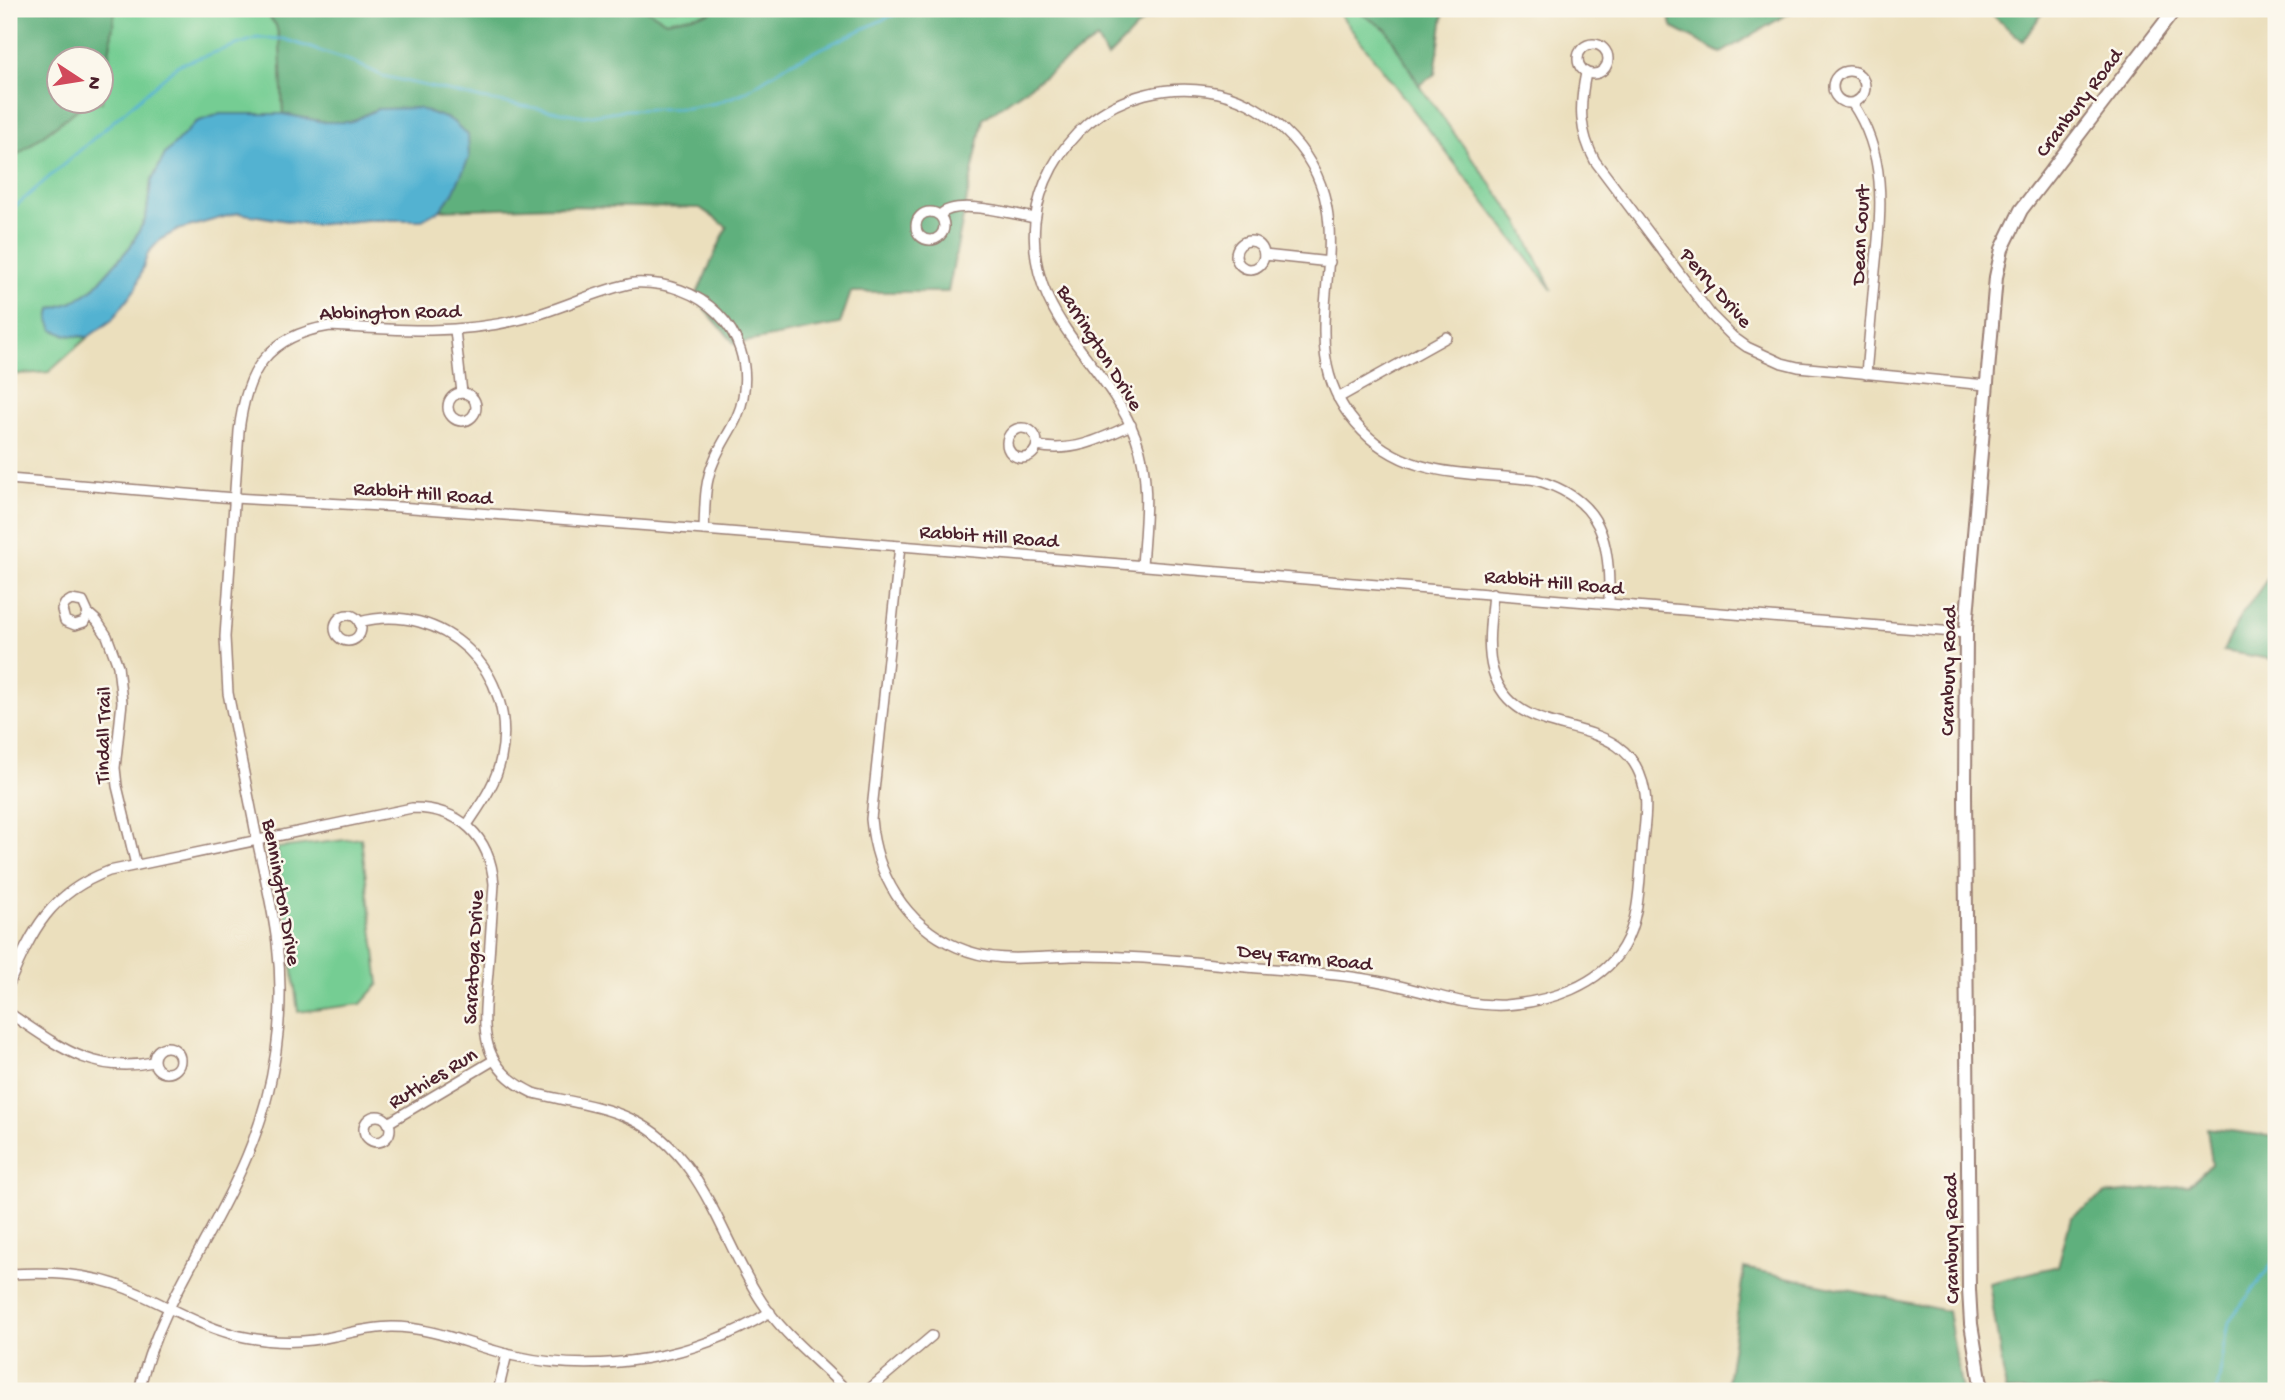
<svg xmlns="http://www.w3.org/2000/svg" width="2285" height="1400" viewBox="0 0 2285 1400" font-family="'Gochi Hand',sans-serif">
  <rect width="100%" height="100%" fill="#fbf7ec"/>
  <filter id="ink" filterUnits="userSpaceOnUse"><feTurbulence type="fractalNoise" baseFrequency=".0143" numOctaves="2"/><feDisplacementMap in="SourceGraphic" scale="14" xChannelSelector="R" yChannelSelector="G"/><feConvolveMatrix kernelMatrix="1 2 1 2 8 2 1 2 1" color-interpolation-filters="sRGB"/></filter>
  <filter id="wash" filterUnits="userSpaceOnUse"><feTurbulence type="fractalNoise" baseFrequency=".00686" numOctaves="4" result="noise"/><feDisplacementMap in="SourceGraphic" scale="28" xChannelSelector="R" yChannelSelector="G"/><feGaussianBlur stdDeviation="1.57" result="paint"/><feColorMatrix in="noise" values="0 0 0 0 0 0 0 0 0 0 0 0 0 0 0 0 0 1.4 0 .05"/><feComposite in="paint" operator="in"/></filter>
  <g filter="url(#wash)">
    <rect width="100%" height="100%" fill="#ebdfbd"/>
    <!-- green -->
    <g fill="#74cd93" stroke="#5f765f" stroke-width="2">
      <polygon points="119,9 263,9 276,25 280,41 283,114 220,114 196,122 151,182 146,218 130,247 93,289 73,302 51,309 66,335 88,337 49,372 9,375 9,161 87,102 102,102 102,83 106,76 115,10"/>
      <polygon points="645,9 715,9 709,13 666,21"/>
      <polygon points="1336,9 1354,9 1387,30 1419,85 1520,224 1552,290"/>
      <polygon points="361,838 379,984 361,1004 298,1012 277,848"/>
    </g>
    <!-- forest -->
    <g fill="#5fb07d" stroke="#546854" stroke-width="2">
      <polygon points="9,9 119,9 115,10 106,76 102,83 102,60 60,60 60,102 87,102 9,161"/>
      <polygon points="263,9 645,9 666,21 709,13 715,9 1177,9 1143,21 1107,58 1097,39 983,119 948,292 851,292 840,324 735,344 695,298 727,227 700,208 556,206 440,210 453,193 377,109 351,122 325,122 283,114 280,41 276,25"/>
      <polygon points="1354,9 1444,9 1435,74 1419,85 1387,30"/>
      <polygon points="1666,9 1796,9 1721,53 1673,28"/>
      <polygon points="1985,9 2045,9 2023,41"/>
      <polygon points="2276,567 2276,660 2223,651 2240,617"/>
      <polygon points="2207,1128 2276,1137 2276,1391 2006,1391 1989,1283 2058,1266 2071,1217 2105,1194 2189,1185 2212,1164"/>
      <polygon points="1744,1268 1948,1311 1962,1391 1726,1391"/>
    </g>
    <!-- water -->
    <polygon fill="#52b2d1" stroke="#4e687e" stroke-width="2" points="417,108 451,120 468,135 469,158 453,193 440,210 422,220 367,220 313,225 238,213 178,230 161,239 148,253 136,288 112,320 88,337 66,335 53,330 49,320 51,309 73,302 93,289 130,247 146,218 151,182 165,154 196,122 220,114 283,114 325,122 351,122 377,109"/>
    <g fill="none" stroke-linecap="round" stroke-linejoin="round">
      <!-- stream -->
      <g stroke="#52b2d1" stroke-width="2.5">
        <polyline points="9,212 178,65 257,38 284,39 353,62 383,76 482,99 584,116 625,110 687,108 716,103 743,93 792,62 906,9"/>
        <polyline points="2217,1391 2229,1321 2276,1259"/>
      </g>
    </g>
  </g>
  <g filter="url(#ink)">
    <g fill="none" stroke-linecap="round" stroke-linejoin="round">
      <!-- street casing -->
      <g stroke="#9a7f74" stroke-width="12">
        <g id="street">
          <circle cx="1593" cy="59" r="15"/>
          <circle cx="1849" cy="87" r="16"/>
          <path d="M 1586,73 C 1579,106 1579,131 1595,161 L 1711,315 L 1733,337 L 1747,347 L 1782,363 L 1798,367 L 1986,385"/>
          <path d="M 1852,103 C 1888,156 1881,211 1875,271 C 1872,305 1869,340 1866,374"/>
          <circle cx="930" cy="226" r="14"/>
          <path d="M 940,215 C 956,198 1013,214 1035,218"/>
          <circle cx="1250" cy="255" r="14"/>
          <polyline points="1264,255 1330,262"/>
          <polyline points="455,330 462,393"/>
          <circle cx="462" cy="407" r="14"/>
          <polyline points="1338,398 1447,337"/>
          <circle cx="1022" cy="443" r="15"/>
          <path d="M 1037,446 C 1072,453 1099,440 1131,425"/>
          <polyline points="9,479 234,498 399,507 704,530 1966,633"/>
          <path d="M 900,546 L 871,819 C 876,874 904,924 957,947 C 995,964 1032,957 1072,956 C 1127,955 1181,961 1235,966 C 1280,970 1326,972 1371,980 C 1416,987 1459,1007 1505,1005 C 1548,1002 1600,986 1623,947 C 1640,918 1639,884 1642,852 C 1643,833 1648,812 1645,793 C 1630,701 1516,752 1493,671 C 1486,647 1491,618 1493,593"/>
          <path d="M 1142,565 C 1145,522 1151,479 1136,438 C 1105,358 1026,318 1035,222 C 1039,184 1059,148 1088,123 C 1122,95 1166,85 1208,91 C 1236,95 1263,109 1283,129 C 1384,224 1276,332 1356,424 C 1405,481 1469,471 1536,480 C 1603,499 1610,541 1609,603"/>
          <polyline points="88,613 84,622 75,625 65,621 62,610 65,604 71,600 83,602 88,613 97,621 107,636 118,666 122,702 115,768 117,786 136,865"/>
          <circle cx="348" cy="628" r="13"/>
          <path d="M 359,622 C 443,600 519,672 501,758 C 496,784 481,804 467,825"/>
          <path d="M 9,984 C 33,929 49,894 109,871 L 412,808 C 460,808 490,836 494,884 C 492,913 490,942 488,972 C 483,1025 476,1066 533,1093 C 565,1101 601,1105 631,1119 C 704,1153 721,1241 762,1302 C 785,1337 819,1361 847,1391"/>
          <path d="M 9,1013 C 57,1045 92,1075 153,1062"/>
          <circle cx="167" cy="1060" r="13"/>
          <circle cx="377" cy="1129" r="13"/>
          <polyline points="388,1123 494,1060"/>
          <path d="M 9,1274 C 50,1272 89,1273 128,1289 C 167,1305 203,1329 245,1337 C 274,1343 306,1343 335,1336 C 354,1332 372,1327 392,1327 C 435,1327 473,1347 515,1356 C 600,1375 696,1358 770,1312"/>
          <path d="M 139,1391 C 158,1306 214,1236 247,1156 C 275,1090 286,1015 277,943 C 273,908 264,874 257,839 C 247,791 238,742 228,693 L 225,637 L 239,431 C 246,372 266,336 330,326 C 394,330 458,335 522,319 C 560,310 596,290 634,283 C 700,280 755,329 743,397 C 739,422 723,438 714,461 C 704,483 705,506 704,530"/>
          <polyline points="498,1391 507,1354"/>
          <polyline points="867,1391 932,1336"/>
        </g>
      </g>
      <!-- secondary casing -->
      <g stroke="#9a7f74" stroke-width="16">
        <polyline id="secondary" points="1982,1391 1971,1324 1969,1289 1965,794 1966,628 1996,277 2002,249 2021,210 2175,9"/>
      </g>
      <!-- street -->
      <use href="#street" stroke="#fff" stroke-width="9"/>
      <!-- secondary -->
      <use href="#secondary" stroke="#fff" stroke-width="12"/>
    </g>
  </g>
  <g text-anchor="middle" stroke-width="5" stroke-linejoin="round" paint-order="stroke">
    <!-- street labels -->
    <g font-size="21" fill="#4a1f2b" stroke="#fbf7ec">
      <text transform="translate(2078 102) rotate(-53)" y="7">Cranbury Road</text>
      <text transform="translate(1859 235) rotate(-87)" y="7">Dean Court</text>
      <text transform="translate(1717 287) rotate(49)" y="7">Perry Drive</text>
      <text transform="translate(390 311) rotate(-1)" y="7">Abbington Road</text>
      <text transform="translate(1101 347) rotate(58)" y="7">Barrington Drive</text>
      <text transform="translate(423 492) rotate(4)" y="7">Rabbit Hill Road</text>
      <text transform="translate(989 535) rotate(4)" y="7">Rabbit Hill Road</text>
      <text transform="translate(1554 581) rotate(5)" y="7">Rabbit Hill Road</text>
      <text transform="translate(1947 671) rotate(-89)" y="7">Cranbury Road</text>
      <text transform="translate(102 735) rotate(-89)" y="7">Tindall Trail</text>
      <text transform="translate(283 892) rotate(80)" y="7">Bennington Drive</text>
      <text transform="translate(1305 956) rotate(6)" y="7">Dey Farm Road</text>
      <text transform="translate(472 957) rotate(-87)" y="7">Saratoga Drive</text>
      <text transform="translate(432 1077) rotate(-31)" y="7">Ruthies Run</text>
      <text transform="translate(1950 1239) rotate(-91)" y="7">Cranbury Road</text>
    </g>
  </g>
  <!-- margin -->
  <rect width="2285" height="1400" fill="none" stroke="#fbf7ec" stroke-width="35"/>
  <!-- north arrow -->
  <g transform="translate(80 80) rotate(102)"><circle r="33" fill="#fbf7ec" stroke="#b4a19f" stroke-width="2"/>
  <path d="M0-5L12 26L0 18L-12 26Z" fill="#d1495b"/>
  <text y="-10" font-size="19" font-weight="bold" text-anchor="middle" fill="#4a1f2b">N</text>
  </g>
</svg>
